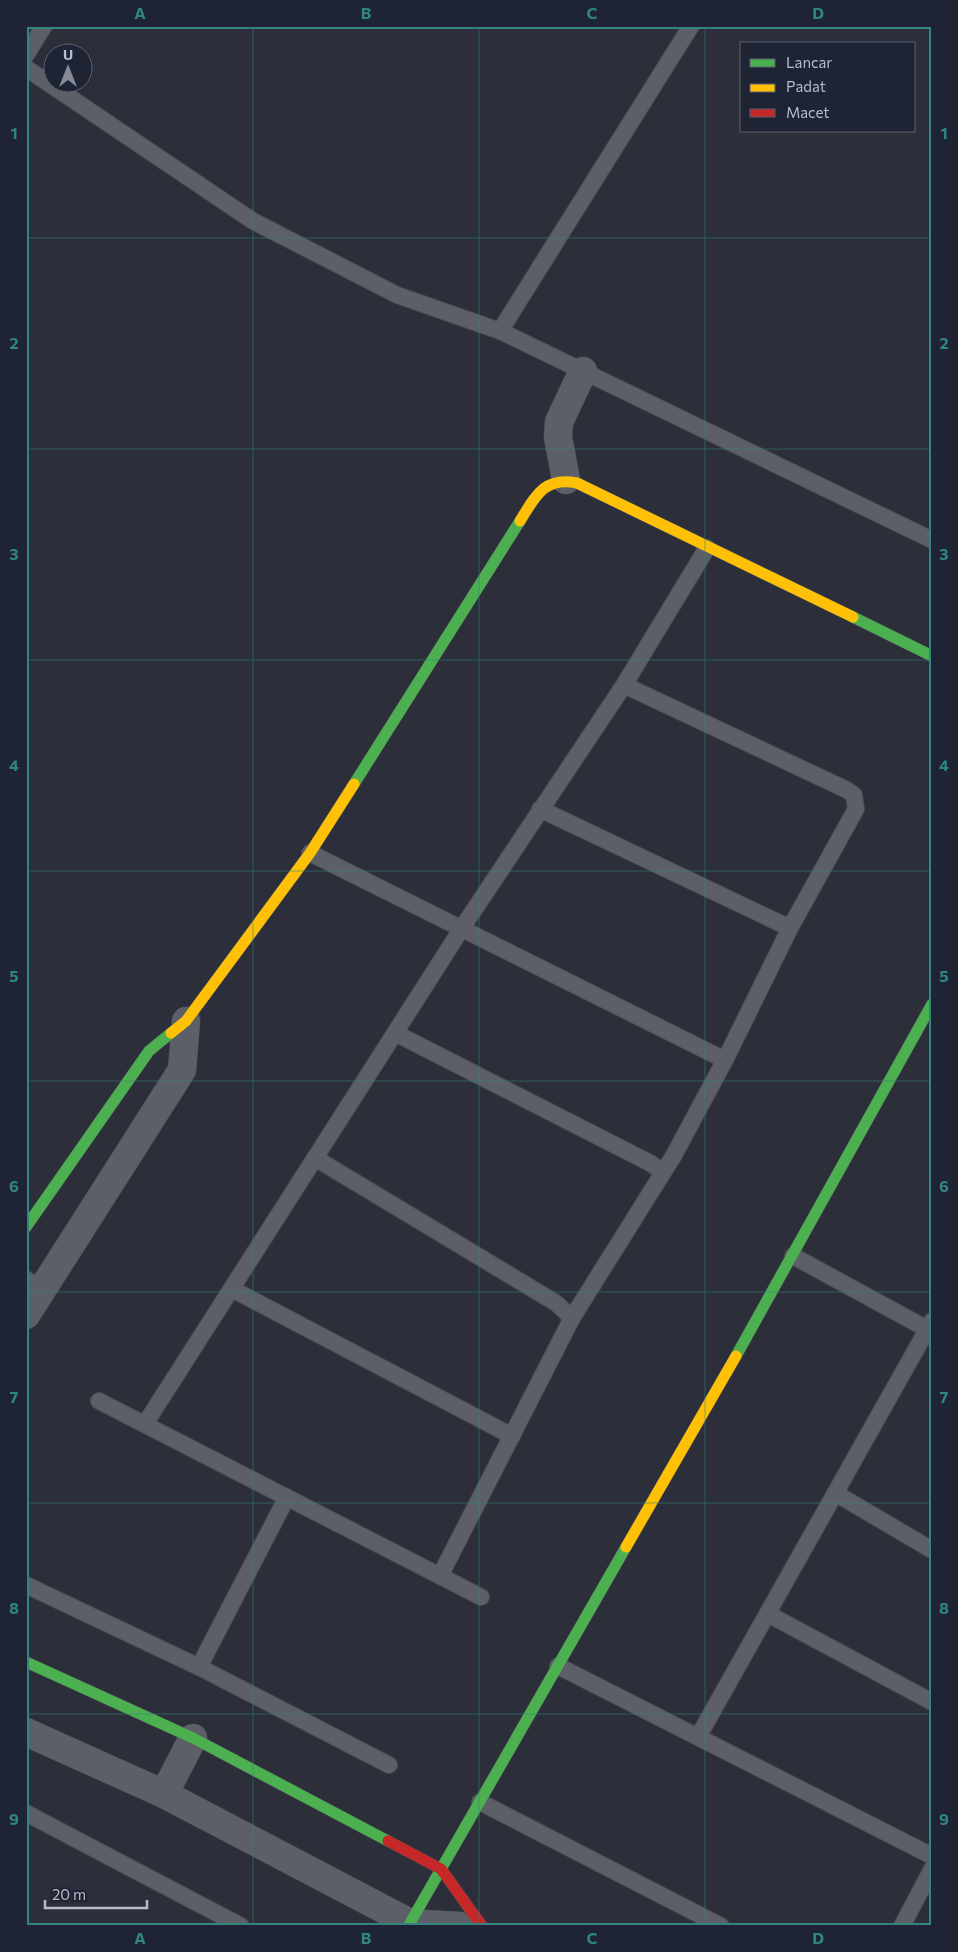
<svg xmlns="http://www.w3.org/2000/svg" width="958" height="1952" viewBox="0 0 958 1952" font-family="Commissioner,sans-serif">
  <rect width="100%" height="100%" fill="#2c2f39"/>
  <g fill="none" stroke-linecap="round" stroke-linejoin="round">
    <!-- lane casing -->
    <g stroke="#484b52" stroke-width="18">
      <g id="lane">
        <polyline points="26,55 44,26"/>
        <polyline points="26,68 253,221 397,295 500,331 932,540"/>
        <polyline points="500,331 691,26"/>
        <polyline points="540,809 790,928"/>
        <polyline points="310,853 725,1060"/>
        <polyline points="395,1033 650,1163 663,1172"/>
        <polyline points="315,1158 556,1303 572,1318 440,1576"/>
        <polyline points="793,1256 927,1329"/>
        <polyline points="26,1279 41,1291"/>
        <polyline points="232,1289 512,1436"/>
        <polyline points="572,1318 674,1155 725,1060 790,928 856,809 854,795 847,790 624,685"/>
        <polyline points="99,1401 481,1597"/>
        <polyline points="145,1424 462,928 624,685 707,548"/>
        <polyline points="835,1493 932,1550"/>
        <polyline points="26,1585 199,1667 389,1765"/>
        <polyline points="768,1614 932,1702"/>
        <polyline points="558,1666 932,1856"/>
        <polyline points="199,1667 287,1497"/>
        <polyline points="698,1737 932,1321"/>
        <polyline points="480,1802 721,1926"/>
        <polyline points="26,1813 241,1926"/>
        <polyline points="902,1926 932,1869"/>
      </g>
    </g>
    <!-- street casing -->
    <g stroke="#484b52" stroke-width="29">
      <g id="street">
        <polyline points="566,480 558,437 559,422 583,371"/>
        <polyline points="26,1315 182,1070 186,1021"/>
        <polyline points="26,1732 164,1794 410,1923 460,1926"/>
        <polyline points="164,1794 193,1738"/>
      </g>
    </g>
    <!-- fast casing -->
    <g stroke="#484b52" stroke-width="12">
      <g id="fast">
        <polyline points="853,617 932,656"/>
        <polyline points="354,784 520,521"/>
        <polyline points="26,1227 149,1051 171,1033"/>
        <polyline points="736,1356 932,1004"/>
        <polyline points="26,1662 193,1738 388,1841"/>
        <polyline points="410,1923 626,1547"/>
      </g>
    </g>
    <!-- slow casing -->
    <g stroke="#484b52" stroke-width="12">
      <g id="slow">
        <path d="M 520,521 C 535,497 544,476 577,483 L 853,617"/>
        <polyline points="171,1033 186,1021 310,853 354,784"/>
        <polyline points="626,1547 736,1356"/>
      </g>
    </g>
    <!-- jam casing -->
    <g stroke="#484b52" stroke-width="12">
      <polyline id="jam" points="388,1841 441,1869 482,1926"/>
    </g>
    <!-- lane -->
    <use href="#lane" stroke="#5c5f67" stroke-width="16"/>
    <!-- street -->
    <use href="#street" stroke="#5c5f67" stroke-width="28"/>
    <!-- fast -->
    <use href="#fast" stroke="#4caf50" stroke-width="11"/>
    <!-- slow -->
    <use href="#slow" stroke="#ffc107" stroke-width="11"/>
    <!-- jam -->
    <use href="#jam" stroke="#c62828" stroke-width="11"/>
  </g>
  <!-- grid -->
  <path fill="none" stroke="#318480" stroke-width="1" stroke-opacity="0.55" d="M 253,26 L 253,1926M 479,26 L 479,1926M 705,26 L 705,1926M 26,238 L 932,238M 26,449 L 932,449M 26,660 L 932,660M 26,871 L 932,871M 26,1081 L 932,1081M 26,1292 L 932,1292M 26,1503 L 932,1503M 26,1714 L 932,1714"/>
  <!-- border -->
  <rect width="958" height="1952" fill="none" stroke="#1f2435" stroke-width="55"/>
  <!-- legend -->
  <rect x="740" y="42" width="175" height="90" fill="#1f2435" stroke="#5c6071"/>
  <rect x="750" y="59" width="25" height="8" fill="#4caf50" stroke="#5c6071"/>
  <text x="786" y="68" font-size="15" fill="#b7bbca">Lancar</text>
  <rect x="750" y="84" width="25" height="8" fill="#ffc107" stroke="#5c6071"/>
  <text x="786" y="92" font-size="15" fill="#b7bbca">Padat</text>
  <rect x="750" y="109" width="25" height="8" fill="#c62828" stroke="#5c6071"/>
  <text x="786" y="118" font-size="15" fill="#b7bbca">Macet</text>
  <!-- north arrow -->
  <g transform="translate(68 68)"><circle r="24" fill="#1f2435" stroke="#5c6071"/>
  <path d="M0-4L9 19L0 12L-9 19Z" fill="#868a97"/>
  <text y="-8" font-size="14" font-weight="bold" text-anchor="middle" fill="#b7bbca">U</text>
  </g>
  <!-- scale -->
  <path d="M45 1900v8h102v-8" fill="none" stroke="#b7bbca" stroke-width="2.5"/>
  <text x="52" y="1900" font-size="15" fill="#b7bbca" stroke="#1f2435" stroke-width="4" paint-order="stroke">20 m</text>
  <rect x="28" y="28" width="902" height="1896" fill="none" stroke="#318480" stroke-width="2"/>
  <g font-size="16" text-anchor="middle" font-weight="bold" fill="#318480">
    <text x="140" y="19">A</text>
    <text x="366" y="19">B</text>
    <text x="592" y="19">C</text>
    <text x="818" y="19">D</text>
    <text x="14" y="139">1</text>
    <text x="944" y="139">1</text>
    <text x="14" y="349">2</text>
    <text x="944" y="349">2</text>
    <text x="14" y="560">3</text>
    <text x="944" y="560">3</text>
    <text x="14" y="771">4</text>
    <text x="944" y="771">4</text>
    <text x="14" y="982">5</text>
    <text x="944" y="982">5</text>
    <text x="14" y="1192">6</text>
    <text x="944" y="1192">6</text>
    <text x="14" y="1403">7</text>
    <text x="944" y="1403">7</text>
    <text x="14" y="1614">8</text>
    <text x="944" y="1614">8</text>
    <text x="14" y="1825">9</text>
    <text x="944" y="1825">9</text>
    <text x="140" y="1944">A</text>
    <text x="366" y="1944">B</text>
    <text x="592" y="1944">C</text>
    <text x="818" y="1944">D</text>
  </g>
</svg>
